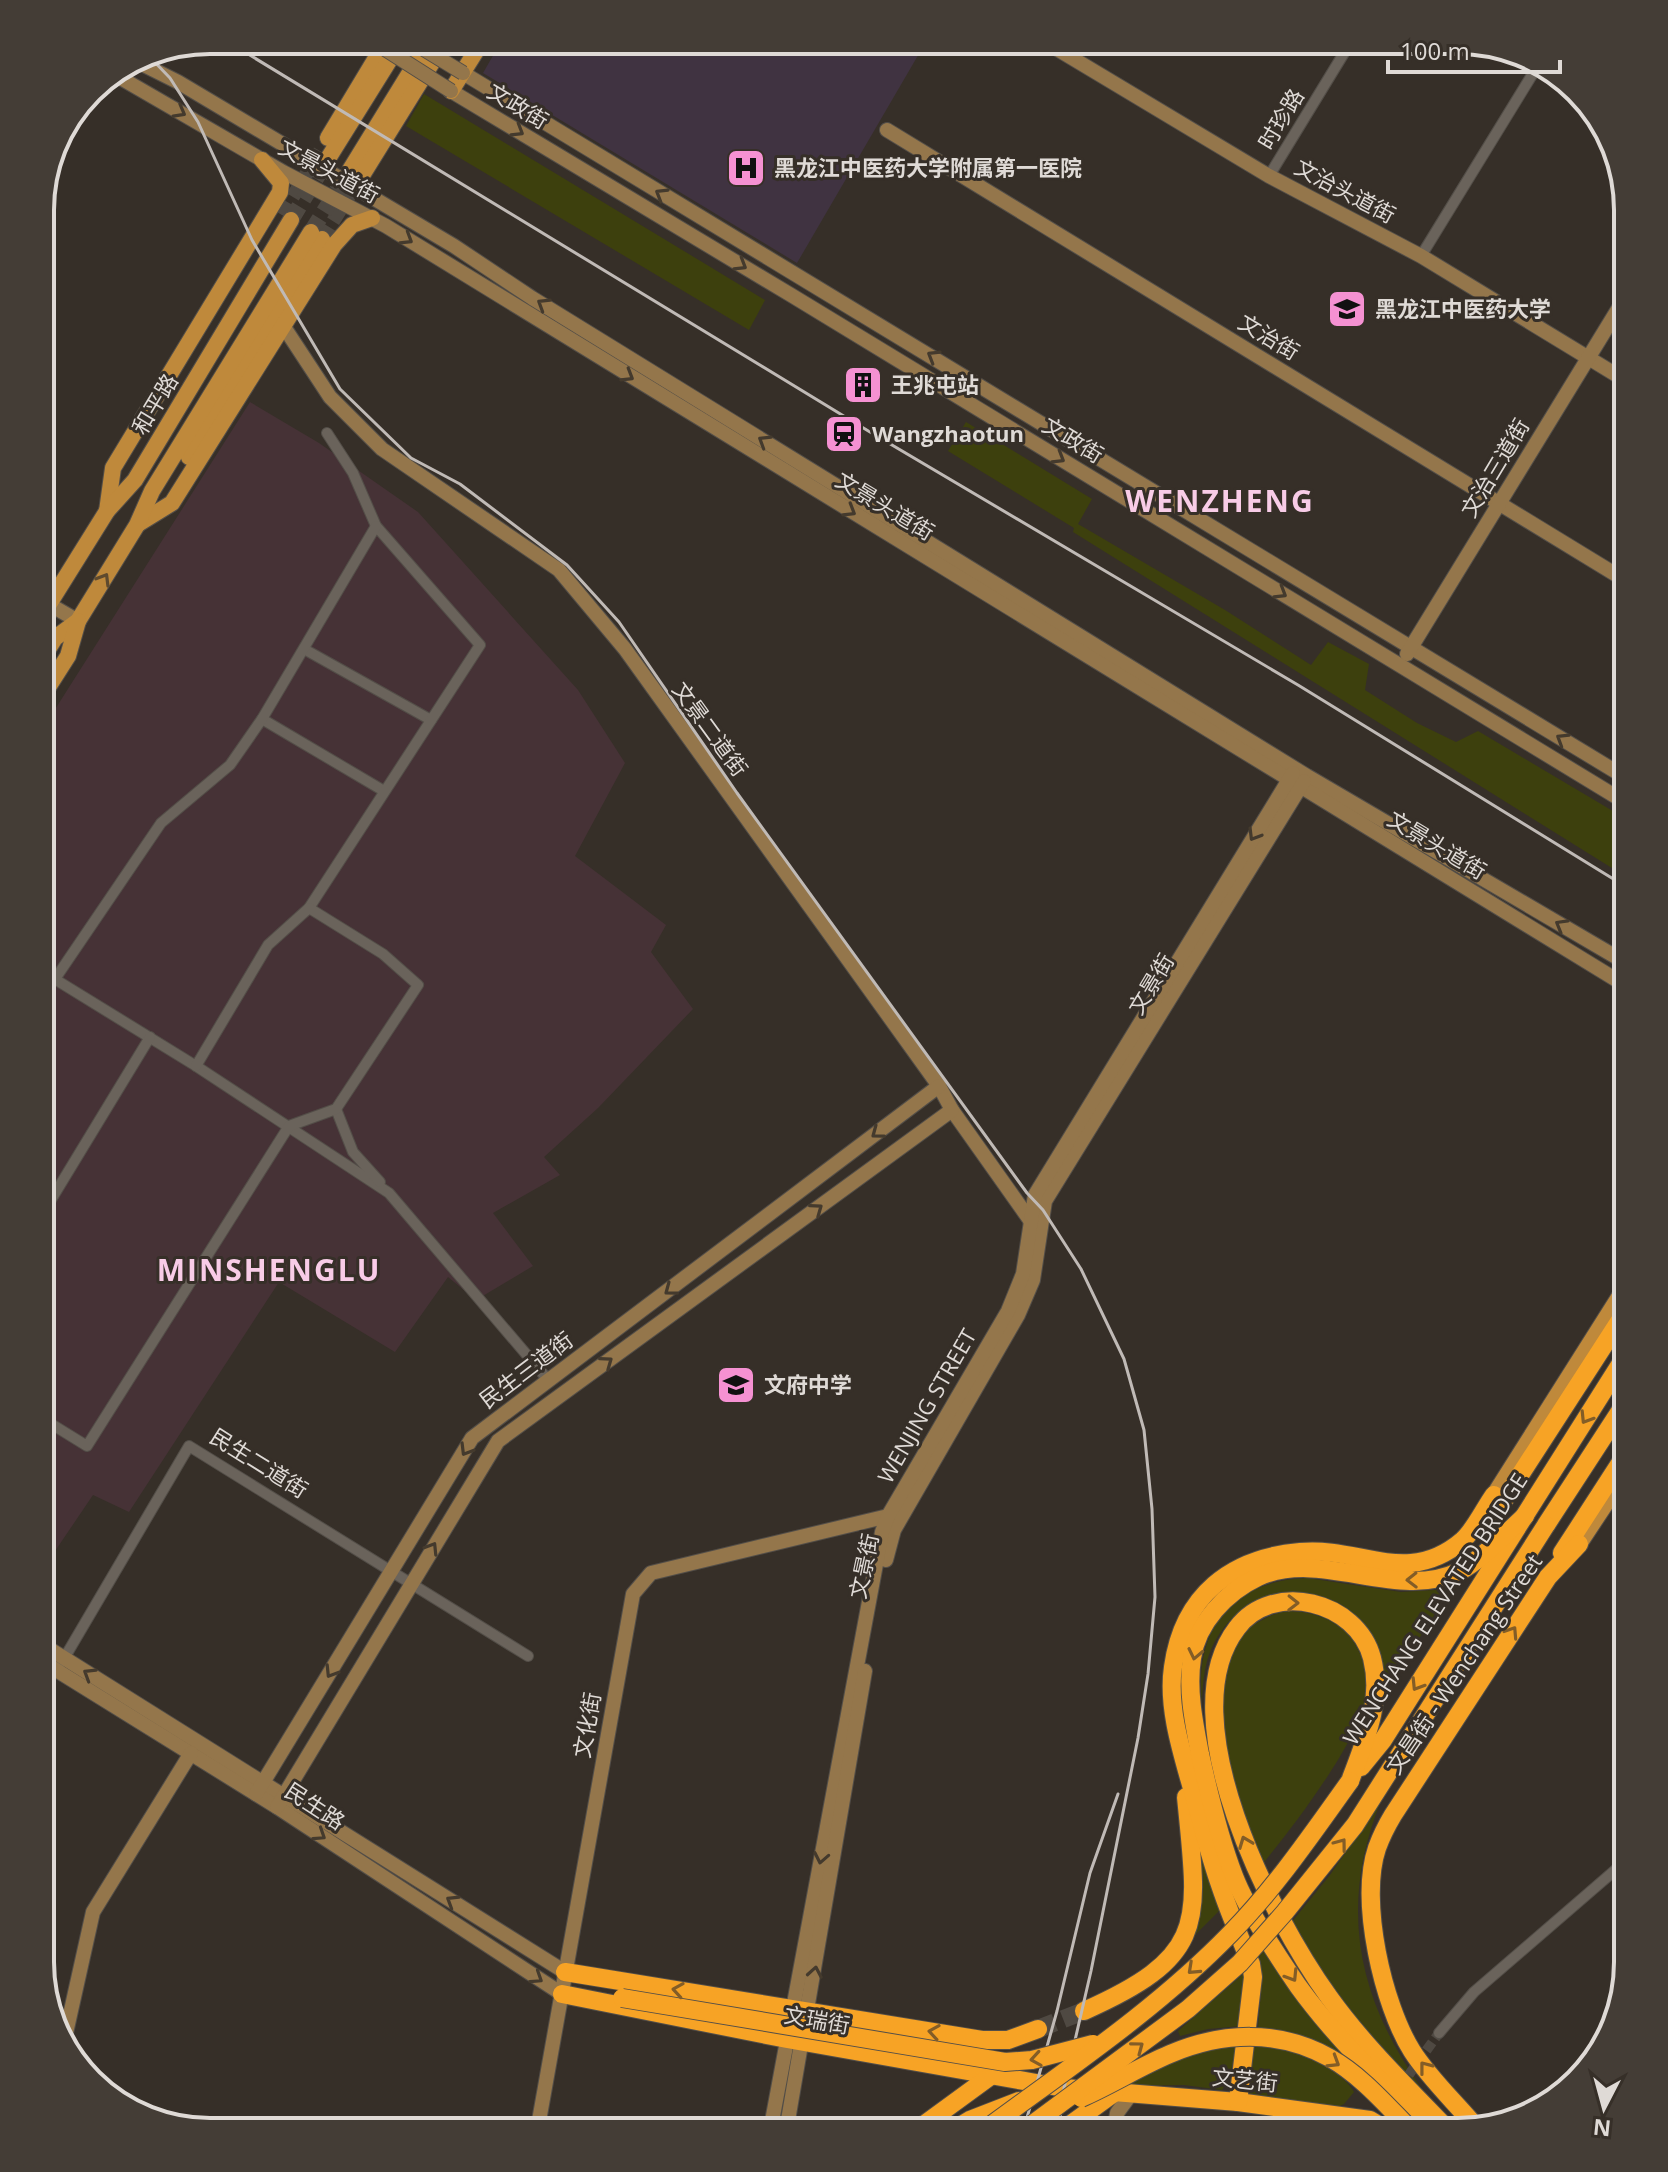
<svg xmlns="http://www.w3.org/2000/svg" width="1668" height="2172" viewBox="0 0 1668 2172" font-family="'Open Sans','Noto Sans SC',sans-serif">
  <rect width="100%" height="100%" fill="#362f28"/>
  <!-- industrial -->
  <polygon fill="#463236" points="250,402 319,443 418,512 578,690 625,763 575,856 666,925 651,952 693,1009 598,1108 544,1157 560,1175 493,1213 533,1266 476,1300 448,1277 395,1352 279,1282 129,1512 93,1495 51,1557 40,1550 40,733"/>
  <!-- medical -->
  <polygon fill="#403341" points="502,40 927,40 797,263 483,73"/>
  <!-- green -->
  <g fill="#3d400d">
    <polygon points="424,94 765,300 749,330 406,126"/>
    <polygon points="966,422 1092,499 1078,524 1225,610 1311,665 1328,642 1369,664 1365,690 1417,723 1456,742 1478,731 1628,820 1628,878 1073,532 1074,528 948,451"/>
    <path d="M 1307,1578 L 1401,1592 L 1451,1589 L 1387,1688 C 1384,1670 1382,1651 1372,1635 C 1339,1580 1255,1580 1220,1633 C 1205,1655 1203,1678 1202,1704 C 1194,1630 1230,1581 1307,1578 Z"/>
    <path d="M 1286,1611 C 1311,1611 1337,1619 1352,1639 C 1364,1657 1369,1677 1366,1698 C 1357,1744 1292,1828 1261,1866 L 1251,1844 L 1222,1732 L 1222,1683 L 1236,1643 L 1245,1629 L 1272,1615 Z"/>
    <path d="M 1381,1801 C 1339,1905 1356,1995 1420,2086 C 1431,2102 1448,2117 1461,2131 L 1346,2012 L 1291,1923 L 1330,1875 Z"/>
    <polygon points="1196,1841 1222,1908 1187,1943"/>
    <polygon points="1266,1948 1377,2088 1284,2032 1258,2028 1261,1991 1257,1958"/>
    <polygon points="1244,1973 1246,1990 1241,2026 1208,2029 1180,2036 1178,2031"/>
    <path d="M 1256,2044 C 1287,2047 1338,2065 1354,2092 L 1344,2104 L 1334,2109 L 1246,2096 L 1246,2076 Z"/>
    <polygon points="1237,2045 1229,2079 1222,2090 1184,2085 1124,2086 1182,2053"/>
  </g>
  <g fill="none" stroke-linecap="round" stroke-linejoin="round">
    <!-- street-tunnel -->
    <polyline stroke="#4f4942" stroke-width="10" stroke-dasharray="10 5" stroke-linecap="butt" points="1400,2087 1439,2033"/>
    <!-- secondary-tunnel -->
    <g stroke="#4f4942" stroke-width="14" stroke-dasharray="14 7" stroke-linecap="butt">
      <polyline points="282,215 320,151"/>
      <polyline points="322,239 360,178"/>
    </g>
    <!-- primary-tunnel -->
    <g stroke="#4f4942" stroke-width="16" stroke-dasharray="16 8" stroke-linecap="butt">
      <polyline points="291,220 329,157"/>
      <polyline points="311,232 350,170"/>
    </g>
    <!-- highway-tunnel -->
    <polyline stroke="#4f4942" stroke-width="18" stroke-dasharray="18 9" stroke-linecap="butt" points="1038,2029 1084,2011"/>
    <!-- street casing -->
    <g stroke="#534e48" stroke-width="12">
      <g id="street">
        <polyline points="1269,176 1352,40"/>
        <polyline points="1421,256 1540,62"/>
        <polyline points="304,649 431,720"/>
        <polyline points="262,719 384,791"/>
        <polyline points="309,908 480,645 376,526 353,473 327,433"/>
        <polyline points="40,970 196,1066 389,1193 549,1381"/>
        <polyline points="55,979 161,823 230,765 262,719 376,526"/>
        <polyline points="336,1109 353,1152 380,1182"/>
        <polyline points="40,1218 150,1037"/>
        <polyline points="40,1417 87,1446 289,1126 336,1109 418,985 383,954 309,908 268,945 196,1066"/>
        <polyline points="62,1662 189,1446 528,1656"/>
        <polyline points="1439,2033 1474,1992 1628,1859"/>
      </g>
    </g>
    <!-- secondary casing -->
    <g stroke="#534e48" stroke-width="16">
      <g id="secondary">
        <polyline points="1042,40 1269,176 1421,256 1628,382"/>
        <polyline points="134,60 178,82 454,246 532,298 1307,776 1628,964"/>
        <polyline points="112,73 283,172 386,226 1628,987"/>
        <polyline points="463,73 1628,779"/>
        <polyline points="451,91 791,295 1628,804"/>
        <polyline points="887,130 1628,582"/>
        <polyline points="284,327 330,397 382,449 559,570 625,649 939,1086 952,1110 1032,1223"/>
        <polyline points="40,599 78,621"/>
        <polyline points="1407,654 1628,293"/>
        <polyline points="886,1560 894,1530 1018,1315 1033,1280 1045,1201 1304,781"/>
        <polyline points="40,1643 565,1972"/>
        <polyline points="40,1660 277,1807 562,1994"/>
        <polyline points="40,1683 51,1666"/>
        <polyline points="256,1794 472,1438 939,1086"/>
        <polyline points="277,1807 498,1441 952,1110"/>
        <polyline points="64,2042 93,1912 191,1753"/>
        <polyline points="537,2132 633,1594 651,1573 888,1516"/>
        <polyline points="770,2132 882,1532 888,1516 1008,1311 1023,1274 1035,1195 1293,773"/>
        <polyline points="786,2132 865,1671"/>
        <polyline points="1114,2132 1117,2113 1131,2094"/>
      </g>
    </g>
    <!-- primary casing -->
    <g stroke="#534e48" stroke-width="18">
      <g id="primary">
        <polyline points="451,91 483,40"/>
        <polyline points="328,138 387,40"/>
        <polyline points="329,157 402,40"/>
        <polyline points="350,170 430,40"/>
        <polyline points="361,177 446,40"/>
        <polyline points="189,457 322,239"/>
        <polyline points="107,511 113,468 280,192 281,183 262,160"/>
        <polyline points="138,524 172,503 334,245 352,225 372,218"/>
        <polyline points="40,632 49,604 107,511 135,480 291,220"/>
        <polyline points="40,662 55,638 78,621 137,525 152,491 311,232"/>
        <polyline points="40,700 68,656 78,621"/>
        <polyline points="1494,1495 1628,1283"/>
        <polyline points="1579,1544 1628,1470"/>
      </g>
    </g>
    <!-- highway casing -->
    <g stroke="#534e48" stroke-width="20">
      <g id="highway">
        <polyline points="1493,1517 1628,1308"/>
        <polyline points="1546,1525 1628,1399"/>
        <polyline points="1562,1553 1628,1451"/>
        <polyline points="1361,1767 1383,1740 1628,1352"/>
        <path d="M 1350,1781 C 1365,1741 1383,1701 1372,1658 C 1357,1601 1273,1580 1237,1628 C 1168,1718 1272,1918 1329,1997 C 1364,2046 1408,2088 1450,2132"/>
        <polyline points="565,1972 982,2040 1008,2040 1038,2029"/>
        <polyline points="562,1994 787,2039 1064,2088 1238,2102 1370,2120 1390,2132"/>
        <path d="M 1084,2011 C 1210,1955 1198,1922 1186,1797"/>
        <path d="M 1238,2102 L 1253,1977 L 1251,1964 C 1240,1938 1229,1912 1220,1885 C 1209,1854 1202,1823 1193,1792 C 1182,1753 1167,1707 1173,1667 C 1183,1595 1231,1558 1300,1552 C 1361,1546 1407,1588 1463,1540 C 1475,1529 1484,1509 1494,1495"/>
        <path d="M 1476,2127 C 1455,2102 1429,2078 1412,2051 C 1383,2005 1359,1901 1377,1848 C 1381,1837 1387,1825 1393,1815 L 1548,1577 L 1579,1544"/>
        <polyline points="914,2132 992,2075"/>
        <polyline points="950,2132 970,2120 1019,2101"/>
        <polyline points="1060,2132 1114,2093"/>
        <path d="M 1433,2132 C 1386,2086 1337,2040 1298,1986 C 1276,1954 1248,1912 1234,1876 C 1219,1837 1209,1795 1200,1754 C 1194,1723 1187,1690 1192,1658 C 1197,1623 1226,1592 1258,1577 C 1322,1548 1397,1602 1460,1571 C 1479,1562 1508,1531 1525,1516"/>
      </g>
    </g>
    <!-- street -->
    <use href="#street" stroke="#6a635b" stroke-width="10"/>
    <!-- secondary -->
    <use href="#secondary" stroke="#94764b" stroke-width="14"/>
    <!-- primary -->
    <use href="#primary" stroke="#bf893b" stroke-width="16"/>
    <!-- highway -->
    <use href="#highway" stroke="#f7a325" stroke-width="18"/>
    <!-- rail -->
    <g stroke="#c0bab6" stroke-width="3">
      <polyline points="225,40 870,432 1298,685 1628,888"/>
      <polyline points="146,53 170,78 198,122 252,240 340,389 411,458 460,484 567,565 619,622 737,793 1027,1193 1043,1210 1081,1269 1124,1359 1144,1430 1152,1509 1155,1597 1148,1674 1138,1738 1091,1971 1064,2088 1058,2132"/>
      <polyline points="1023,2132 1057,2011 1090,1873 1118,1794"/>
    </g>
    <!-- secondary-bridge casing -->
    <g stroke="#534e48" stroke-width="16" stroke-linecap="butt">
      <g id="secondary-bridge">
        <polyline points="371,40 451,91"/>
        <polyline points="409,40 463,73"/>
      </g>
    </g>
    <!-- highway-bridge casing -->
    <g stroke="#534e48" stroke-width="20" stroke-linecap="butt">
      <g id="highway-bridge">
        <polyline points="622,1998 1005,2062 1032,2060 1093,2044"/>
        <path d="M 1081,2098 C 1111,2085 1139,2067 1170,2054 C 1222,2032 1279,2029 1330,2058 C 1362,2076 1387,2106 1413,2132"/>
        <path d="M 982,2132 C 1067,2069 1156,2010 1230,1934 C 1276,1887 1312,1834 1350,1781"/>
        <polyline points="1022,2132 1188,2009 1240,1963 1285,1912 1355,1825 1546,1525"/>
      </g>
    </g>
    <!-- secondary-bridge -->
    <use href="#secondary-bridge" stroke="#94764b" stroke-width="14"/>
    <!-- highway-bridge -->
    <use href="#highway-bridge" stroke="#f7a325" stroke-width="18"/>
  </g>
  <!-- one-way arrows -->
  <defs><path id="oneway-chevron" d="M-2-3.5L2.5 0L-2 3.5" fill="none" stroke-width="1.6" stroke-linecap="round" stroke-linejoin="round" transform="scale(2)"/></defs>
  <g stroke="#443a2d">
    <use href="#oneway-chevron" transform="translate(180 112) rotate(29)"/>
    <use href="#oneway-chevron" transform="translate(518 131) rotate(31)"/>
    <use href="#oneway-chevron" transform="translate(661 194) rotate(-149)"/>
    <use href="#oneway-chevron" transform="translate(407 239) rotate(32)"/>
    <use href="#oneway-chevron" transform="translate(741 265) rotate(31)"/>
    <use href="#oneway-chevron" transform="translate(543 304) rotate(-148)"/>
    <use href="#oneway-chevron" transform="translate(933 356) rotate(-149)"/>
    <use href="#oneway-chevron" transform="translate(628 376) rotate(31)"/>
    <use href="#oneway-chevron" transform="translate(764 441) rotate(-148)"/>
    <use href="#oneway-chevron" transform="translate(1059 458) rotate(31)"/>
    <use href="#oneway-chevron" transform="translate(850 511) rotate(31)"/>
    <use href="#oneway-chevron" transform="translate(1281 593) rotate(31)"/>
    <use href="#oneway-chevron" transform="translate(1562 739) rotate(-148)"/>
    <use href="#oneway-chevron" transform="translate(1254 835) rotate(121)"/>
    <use href="#oneway-chevron" transform="translate(1561 925) rotate(-150)"/>
    <use href="#oneway-chevron" transform="translate(877 1133) rotate(143)"/>
    <use href="#oneway-chevron" transform="translate(817 1209) rotate(-36)"/>
    <use href="#oneway-chevron" transform="translate(670 1290) rotate(143)"/>
    <use href="#oneway-chevron" transform="translate(607 1362) rotate(-36)"/>
    <use href="#oneway-chevron" transform="translate(466 1450) rotate(121)"/>
    <use href="#oneway-chevron" transform="translate(432 1548) rotate(-58)"/>
    <use href="#oneway-chevron" transform="translate(331 1672) rotate(122)"/>
    <use href="#oneway-chevron" transform="translate(89 1674) rotate(-148)"/>
    <use href="#oneway-chevron" transform="translate(320 1835) rotate(33)"/>
    <use href="#oneway-chevron" transform="translate(821 1858) rotate(101)"/>
    <use href="#oneway-chevron" transform="translate(452 1901) rotate(-148)"/>
    <use href="#oneway-chevron" transform="translate(815 1972) rotate(-80)"/>
    <use href="#oneway-chevron" transform="translate(537 1978) rotate(33)"/>
  </g>
  <use stroke="#5f4a2e" href="#oneway-chevron" transform="translate(104 579) rotate(-59)"/>
  <g stroke="#835d27">
    <use href="#oneway-chevron" transform="translate(1586 1418) rotate(122)"/>
    <use href="#oneway-chevron" transform="translate(1412 1580) rotate(179)"/>
    <use href="#oneway-chevron" transform="translate(1293 1603) rotate(1)"/>
    <use href="#oneway-chevron" transform="translate(1512 1632) rotate(-57)"/>
    <use href="#oneway-chevron" transform="translate(1195 1654) rotate(102)"/>
    <use href="#oneway-chevron" transform="translate(1417 1685) rotate(122)"/>
    <use href="#oneway-chevron" transform="translate(1245 1842) rotate(-111)"/>
    <use href="#oneway-chevron" transform="translate(1341 1844) rotate(-53)"/>
    <use href="#oneway-chevron" transform="translate(1193 1969) rotate(137)"/>
    <use href="#oneway-chevron" transform="translate(1292 1976) rotate(58)"/>
    <use href="#oneway-chevron" transform="translate(678 1990) rotate(-171)"/>
    <use href="#oneway-chevron" transform="translate(934 2032) rotate(-171)"/>
    <use href="#oneway-chevron" transform="translate(1138 2047) rotate(-37)"/>
    <use href="#oneway-chevron" transform="translate(1036 2059) rotate(171)"/>
    <use href="#oneway-chevron" transform="translate(1334 2062) rotate(32)"/>
    <use href="#oneway-chevron" transform="translate(1425 2067) rotate(-128)"/>
  </g>
  <!-- icons -->
  <defs>
    <g id="hospital-square" transform="scale(2)"><rect x="-9" y="-9" width="18" height="18" rx="4" fill="#f591d2" stroke="#362f28"/><path d="M-5-5h3v3.5h4V-5h3V5h-3V1.5h-4V5h-3Z" fill="#111"/></g>
    <g id="university-square" transform="scale(2)"><rect x="-9" y="-9" width="18" height="18" rx="4" fill="#f591d2" stroke="#362f28"/><path d="M0-5L7-2L0 1L-7-2ZM-4 1L0 2.5L4 1V4Q0 6-4 4Z" fill="#111"/></g>
    <g id="building-square" transform="scale(2)"><rect x="-9" y="-9" width="18" height="18" rx="4" fill="#f591d2" stroke="#362f28"/><path d="M-4-6H4V6H1V3H-1V6H-4ZM-2.5-4.3h1.7v1.8h-1.7ZM.8-4.3h1.7v1.8H.8ZM-2.5-1h1.7V.8h-1.7ZM.8-1h1.7V.8H.8Z" fill="#111"/></g>
    <g id="station-square" transform="scale(2)"><rect x="-9" y="-9" width="18" height="18" rx="4" fill="#f591d2" stroke="#362f28"/><path d="M-3-6H3Q5-6 5-4V2Q5 4 3 4L4.5 6H3L1.5 4h-3L-3 6H-4.5L-3 4Q-5 4-5 2V-4Q-5-6-3-6ZM-3.5-4v3h7v-3ZM-3.5 1v1.5H-2V1ZM2 1v1.5H3.5V1Z" fill="#111"/></g>
    <g id="school-square" transform="scale(2)"><rect x="-9" y="-9" width="18" height="18" rx="4" fill="#f591d2" stroke="#362f28"/><path d="M0-5L7-2L0 1L-7-2ZM-4 1L0 2.5L4 1V4Q0 6-4 4Z" fill="#111"/></g>
  </defs>
  <g fill-rule="evenodd">
    <use href="#hospital-square" x="746" y="168"/>
    <use href="#university-square" x="1347" y="309"/>
    <use href="#building-square" x="863" y="385"/>
    <use href="#station-square" x="844" y="434"/>
    <use href="#school-square" x="736" y="1385"/>
  </g>
  <g text-anchor="middle" stroke-width="6" stroke-linejoin="round" paint-order="stroke">
    <!-- street labels -->
    <g font-size="22" fill="#dfdad6" stroke="#362f28">
      <text transform="translate(518 106) rotate(31)" y="8">文政街</text>
      <text transform="translate(1281 119) rotate(-59)" y="8">时珍路</text>
      <text transform="translate(329 171) rotate(28)" y="8">文景头道街</text>
      <text transform="translate(1345 191) rotate(28)" y="8">文治头道街</text>
      <text transform="translate(1269 337) rotate(31)" y="8">文治街</text>
      <text transform="translate(155 404) rotate(-59)" y="8">和平路</text>
      <text transform="translate(1073 440) rotate(31)" y="8">文政街</text>
      <text transform="translate(1495 468) rotate(-59)" y="8">文治三道街</text>
      <text transform="translate(885 506) rotate(31)" y="8">文景头道街</text>
      <text transform="translate(710 729) rotate(54)" y="8">文景二道街</text>
      <text transform="translate(1437 845) rotate(31)" y="8">文景头道街</text>
      <text transform="translate(1151 984) rotate(-59)" y="8">文景街</text>
      <text transform="translate(526 1370) rotate(-37)" y="8">民生三道街</text>
      <text transform="translate(927 1406) rotate(-60)" y="8">WENJING STREET</text>
      <text transform="translate(259 1463) rotate(32)" y="8">民生二道街</text>
      <text transform="translate(864 1566) rotate(-78)" y="8">文景街</text>
      <text transform="translate(1435 1609) rotate(-57)" y="8">WENCHANG ELEVATED BRIDGE</text>
      <text transform="translate(1464 1664) rotate(-56)" y="8">文昌街 - Wenchang Street</text>
      <text transform="translate(587 1725) rotate(-80)" y="8">文化街</text>
      <text transform="translate(315 1806) rotate(33)" y="8">民生路</text>
      <text transform="translate(817 2020) rotate(10)" y="8">文瑞街</text>
      <text transform="translate(1245 2080) rotate(6)" y="8">文艺街</text>
    </g>
    <!-- poi labels -->
    <g font-size="22" font-weight="bold" fill="#dfdad6" stroke="#362f28" text-anchor="start">
      <text x="774" y="176">黑龙江中医药大学附属第一医院</text>
      <text x="1375" y="317">黑龙江中医药大学</text>
      <text x="891" y="393">王兆屯站</text>
      <text x="872" y="442">Wangzhaotun</text>
      <text x="764" y="1393">文府中学</text>
    </g>
    <!-- district labels -->
    <g font-size="30" font-weight="bold" letter-spacing="2" fill="#f8cce7" stroke="#362f28">
      <text x="1220" y="512">WENZHENG</text>
      <text x="269" y="1281">MINSHENGLU</text>
    </g>
  </g>
  <!-- crop -->
  <path d="M0 0H1668V2172H0ZM210 54H1458A156 156 0 0 1 1614 210V1962A156 156 0 0 1 1458 2118H210A156 156 0 0 1 54 1962V210A156 156 0 0 1 210 54Z" fill="#443d36" fill-rule="evenodd"/>
  <path fill="none" stroke="#dfdad6" stroke-width="4" d="M210 54H1458A156 156 0 0 1 1614 210V1962A156 156 0 0 1 1458 2118H210A156 156 0 0 1 54 1962V210A156 156 0 0 1 210 54Z"/>
  <!-- north arrow -->
  <g transform="translate(1604 2108) rotate(186)" stroke="#362f28" stroke-width="6" paint-order="stroke">
  <path d="M0-6L14 30L0 20L-14 30Z" fill="#dfdad6"/>
  <text y="-12" font-size="22" font-weight="bold" text-anchor="middle" fill="#dfdad6">N</text>
  </g>
  <!-- scale -->
  <path d="M1388 60v12h172v-12" fill="none" stroke="#dfdad6" stroke-width="4"/>
  <text x="1400" y="60" font-size="24" fill="#dfdad6" stroke="#362f28" stroke-width="6" paint-order="stroke">100 m</text>
</svg>
